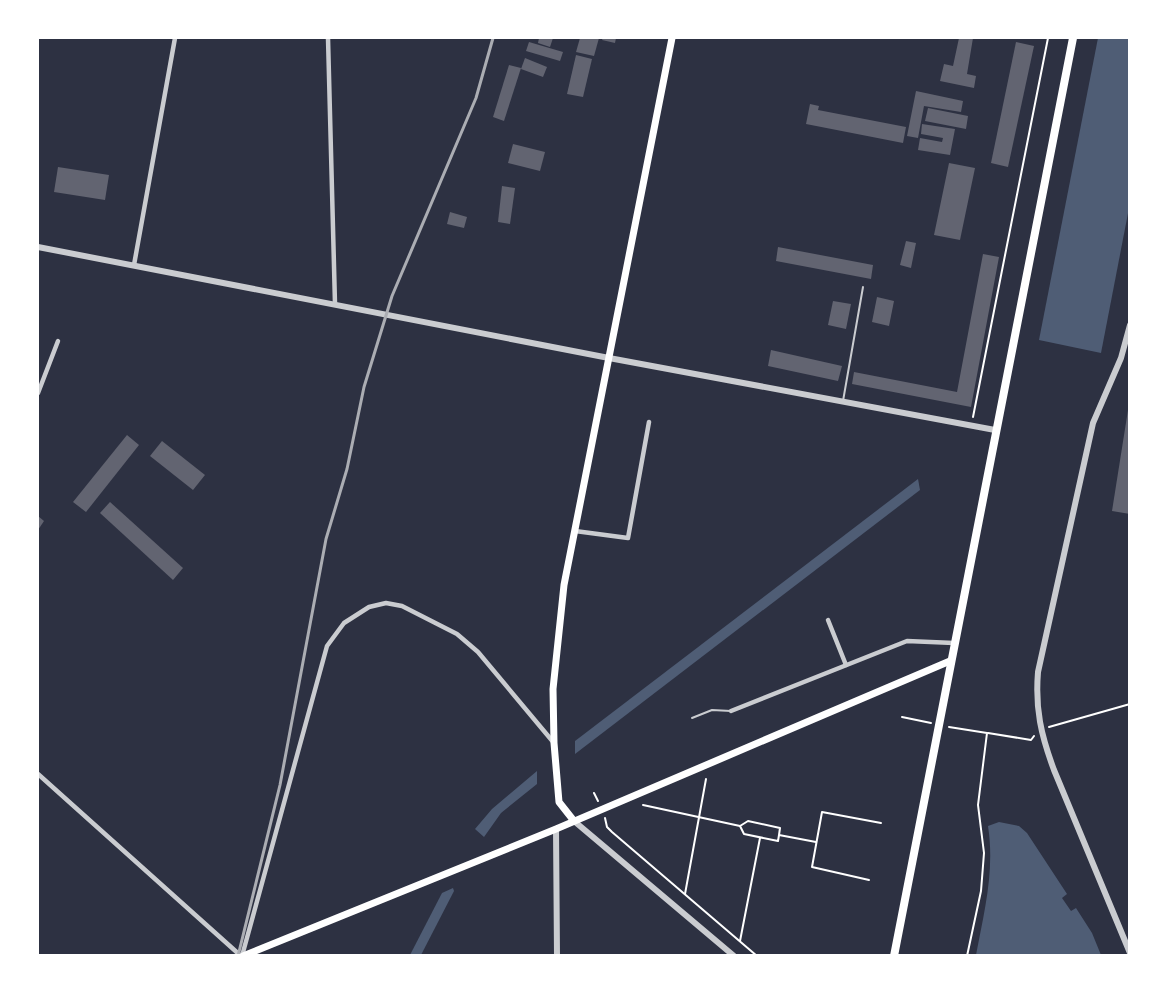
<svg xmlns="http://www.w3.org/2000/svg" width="1167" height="993" viewBox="0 0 1167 993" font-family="'Golos Text',sans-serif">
  <rect width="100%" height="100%" fill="#2d3142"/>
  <!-- water -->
  <g fill="#4f5d75">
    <polygon points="1098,38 1130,38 1129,208 1101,353 1039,340"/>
    <polygon points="918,479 920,490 575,754 575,741"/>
    <polygon points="537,771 537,784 501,813 484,837 475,829 492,809"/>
    <path d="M 999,822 L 1019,826 L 1027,833 L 1067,894 L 1062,898 L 1071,911 L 1076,908 L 1092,933 L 1101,955 L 976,955 C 984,912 995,871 988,826 Z"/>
    <polygon points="453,888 454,891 421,955 410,955 442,893"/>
  </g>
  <!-- building -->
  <g fill="#626471">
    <polygon points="539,38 553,38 550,47 538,43"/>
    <polygon points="580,38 599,38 594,56 576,52"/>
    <polygon points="603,38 616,38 615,43 602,40"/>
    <polygon points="959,38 973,38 967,74 976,76 974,88 940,81 944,64 953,66"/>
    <polygon points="529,42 563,52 560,61 526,51"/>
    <polygon points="1016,42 1034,46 1008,167 991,163"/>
    <polygon points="576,55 592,59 583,97 567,94"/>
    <polygon points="525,58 547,67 543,77 521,69"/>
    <polygon points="509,65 521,68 504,121 493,117"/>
    <polygon points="916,91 963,101 961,112 924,106 918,138 907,136"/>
    <polygon points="810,104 819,106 818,110 906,127 903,143 806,124"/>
    <polygon points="928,108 968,116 966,129 925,121"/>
    <polygon points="922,124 955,129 950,155 918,150 920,138 942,142 943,138 921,134"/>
    <polygon points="513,144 545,152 540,171 508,163"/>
    <polygon points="949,163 975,168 960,240 934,235"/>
    <polygon points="58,167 109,175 105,200 54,192"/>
    <polygon points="502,186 515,188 510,224 498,222"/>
    <polygon points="450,212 467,217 464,228 447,224"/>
    <polygon points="906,241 916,243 911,268 900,265"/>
    <polygon points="778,247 873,265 871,279 776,261"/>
    <polygon points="983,254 999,257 971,407 852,384 854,372 957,392"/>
    <polygon points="877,297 894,301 889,326 872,322"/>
    <polygon points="833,301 851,304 846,329 828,325"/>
    <polygon points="771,350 842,366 838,381 768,366"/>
    <polygon points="1128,410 1130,410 1130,514 1112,511"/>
    <polygon points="127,435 139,445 86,512 73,502"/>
    <polygon points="162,441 205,475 193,490 150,456"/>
    <polygon points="110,502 183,568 173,580 100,513"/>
    <polygon points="38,516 44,521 38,530"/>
  </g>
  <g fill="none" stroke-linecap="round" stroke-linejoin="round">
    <!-- path -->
    <g stroke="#fff" stroke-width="2">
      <polyline points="973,417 1048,38"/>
      <polyline points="902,717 931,723"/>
      <polyline points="949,727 987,733 978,805 984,853 981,891 967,956"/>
      <polyline points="1049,727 1130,704"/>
      <polyline points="988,733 1031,740 1034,736"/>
      <polyline points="594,793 598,801"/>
      <polyline points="643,805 740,826"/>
      <polyline points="605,818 607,827 612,832 757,956"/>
      <polyline points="779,835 778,841 744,834 740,826 748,821 780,828 779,835 816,842"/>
      <polyline points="869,880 812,867 822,812 881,823"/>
      <polyline points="685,894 706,779"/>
      <polyline points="740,941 760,838"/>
    </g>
    <!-- service -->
    <g stroke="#caccd0" stroke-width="2">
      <polyline points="843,401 863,287"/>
      <polyline points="692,718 712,710 731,711"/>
    </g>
    <!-- minor -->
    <g stroke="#caccd0" stroke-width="4.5">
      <polyline points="328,38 335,304"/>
      <polyline points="134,265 175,38"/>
      <polyline points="38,393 58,341"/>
      <polyline points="575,531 628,538 649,422"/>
      <polyline points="828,620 846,665"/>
      <polyline points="731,711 907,641 954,643"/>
      <polyline points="38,774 241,956"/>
      <polyline points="242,956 327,646 344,623 369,607 386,603 402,606 457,634 478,652 554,743"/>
    </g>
    <!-- tertiary -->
    <g stroke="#caccd0" stroke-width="6">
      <polyline points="38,247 609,358 995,430"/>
      <path d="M 1130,325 L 1121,358 L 1093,423 L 1038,672 C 1035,709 1041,735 1054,770 L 1130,953"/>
      <polyline points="574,821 734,956"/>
      <polyline points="556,829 557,956"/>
    </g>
    <!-- secondary -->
    <g stroke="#fff" stroke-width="7">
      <polyline points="574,821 559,802 554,743 553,689 564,585 672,38"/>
      <polyline points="243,956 556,829 950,661"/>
    </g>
    <!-- primary -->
    <polyline stroke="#fff" stroke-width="8" points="894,956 1073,38"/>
    <!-- rail -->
    <polyline stroke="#abadb3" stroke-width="3" points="238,956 280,785 326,539 347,469 364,387 392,296 476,98 493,38"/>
  </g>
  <!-- border -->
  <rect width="1167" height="993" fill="none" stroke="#ffffff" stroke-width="78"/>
</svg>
